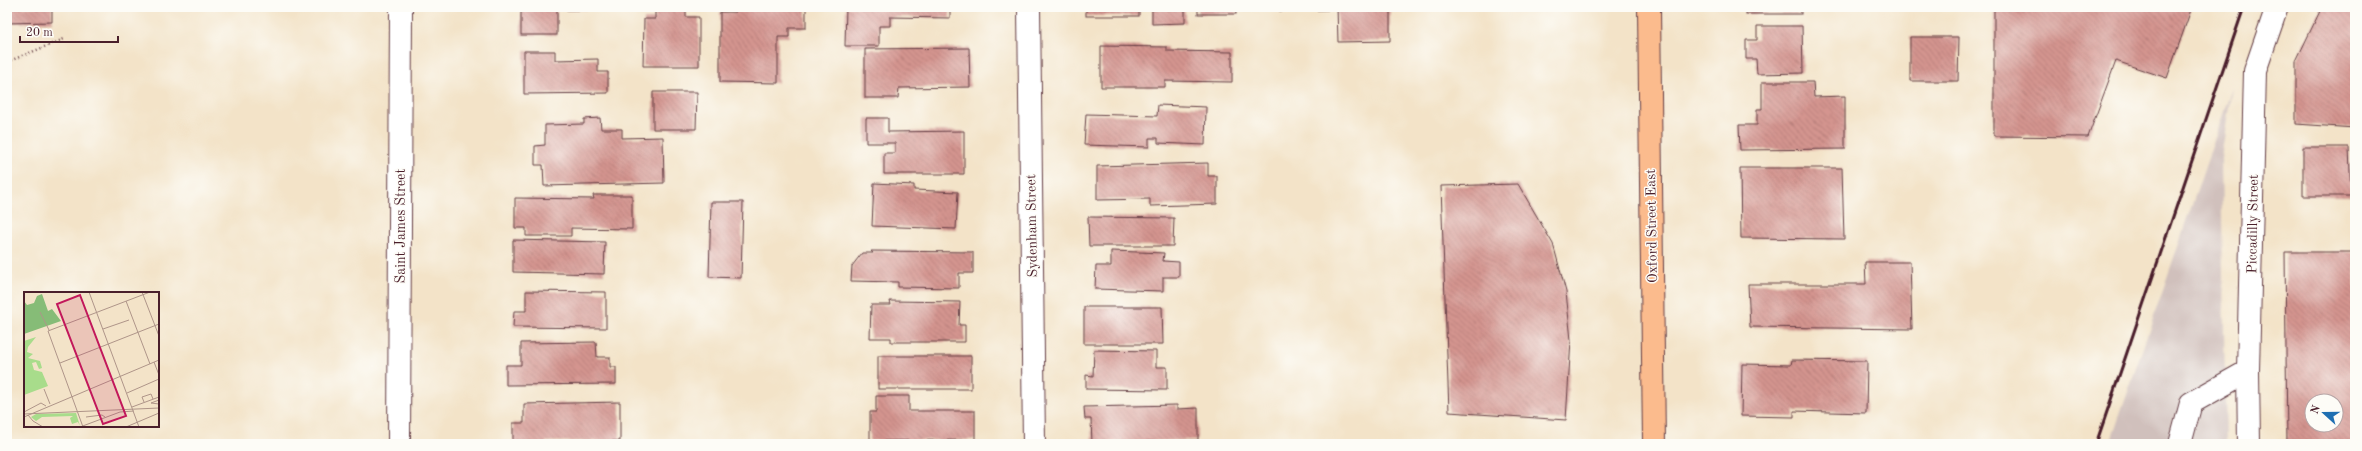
<svg xmlns="http://www.w3.org/2000/svg" width="2362" height="451" viewBox="0 0 2362 451" font-family="'Old Standard TT',serif">
  <defs>
    <pattern id="building-back-hatch" width="6" height="6" patternUnits="userSpaceOnUse"><rect width="6" height="6" fill="#d4948f"/><path d="M-1 5l2 2M0 0l6 6M5-1l2 2" fill="none" stroke="#ae7875"/></pattern>
  </defs>
  <rect width="100%" height="100%" fill="#fdfcf7"/>
  <filter id="ink" filterUnits="userSpaceOnUse"><feTurbulence type="fractalNoise" baseFrequency=".025" numOctaves="2"/><feDisplacementMap in="SourceGraphic" scale="8" xChannelSelector="R" yChannelSelector="G"/><feConvolveMatrix kernelMatrix="1 2 1 2 8 2 1 2 1" color-interpolation-filters="sRGB"/></filter>
  <filter id="wash" filterUnits="userSpaceOnUse"><feTurbulence type="fractalNoise" baseFrequency=".012" numOctaves="4" result="noise"/><feDisplacementMap in="SourceGraphic" scale="16" xChannelSelector="R" yChannelSelector="G"/><feGaussianBlur stdDeviation="0.9" result="paint"/><feColorMatrix in="noise" values="0 0 0 0 0 0 0 0 0 0 0 0 0 0 0 0 0 1.4 0 .05"/><feComposite in="paint" operator="in"/></filter>
  <g filter="url(#wash)">
    <rect width="100%" height="100%" fill="#f3e3c8"/>
    <!-- railway -->
    <polygon fill="#d0c0bc" points="2232,88 2221,158 2226,444 2110,444"/>
    <g id="blocks">
      <!-- building -->
      <g fill="url(#building-back-hatch)" fill-rule="evenodd">
        <polygon points="7,7 52,7 52,22 7,23"/>
        <rect x="521" y="7" width="36" height="28"/>
        <rect x="567" y="7" width="29" height="3"/>
        <polygon points="655,7 686,7 686,17 699,17 699,66 643,66 644,19 655,19"/>
        <polygon points="736,7 806,7 806,28 789,28 789,37 778,37 778,83 720,82 720,12 736,12"/>
        <polygon points="846,7 950,7 950,18 890,17 890,26 879,26 879,46 845,46"/>
        <rect x="1086" y="7" width="53" height="9"/>
        <polygon points="1152,7 1185,7 1185,23 1152,24"/>
        <rect x="1198" y="7" width="38" height="7"/>
        <polygon points="1279,7 1328,7 1328,10 1279,11"/>
        <polygon points="1337,7 1390,7 1390,41 1338,42"/>
        <rect x="1746" y="7" width="55" height="7"/>
        <polygon points="1994,7 2192,7 2167,78 2116,61 2088,137 1994,136"/>
        <polygon points="2322,7 2355,7 2355,128 2296,124 2296,61"/>
        <polygon points="1757,26 1802,26 1803,73 1757,74 1756,59 1746,59 1746,40 1757,40"/>
        <polygon points="1910,37 1959,37 1958,81 1910,81"/>
        <polygon points="1101,46 1167,47 1167,51 1232,52 1232,82 1165,81 1165,87 1101,87"/>
        <polygon points="969,48 970,87 899,88 898,98 865,98 865,49"/>
        <polygon points="524,51 555,51 555,60 598,59 598,72 608,72 608,93 524,94"/>
        <polygon points="1762,82 1813,82 1814,97 1845,96 1845,149 1740,150 1739,125 1757,125 1757,109 1762,109"/>
        <polygon points="653,92 697,92 696,129 653,129"/>
        <polygon points="1158,105 1206,107 1205,145 1158,143 1158,138 1149,138 1149,147 1084,145 1086,114 1157,116"/>
        <polygon points="600,118 601,129 622,129 622,138 663,137 664,183 544,186 543,165 535,165 535,146 545,145 545,125 584,124 584,119"/>
        <polygon points="866,118 888,118 888,132 964,131 964,174 884,174 884,153 895,153 895,143 866,143"/>
        <polygon points="2303,147 2349,147 2351,196 2303,196"/>
        <polygon points="1208,163 1208,176 1217,176 1217,204 1150,206 1150,199 1097,200 1097,166"/>
        <polygon points="1740,168 1842,168 1844,239 1741,238"/>
        <polygon points="874,183 914,185 914,190 958,192 956,229 872,226"/>
        <polygon points="1518,184 1553,244 1566,292 1571,340 1566,420 1449,412 1441,186"/>
        <polygon points="593,195 632,195 632,229 571,228 571,236 526,236 526,228 515,228 515,198 594,199"/>
        <polygon points="711,202 743,202 741,278 709,277"/>
        <polygon points="1088,217 1174,218 1173,246 1089,246"/>
        <polygon points="513,240 605,242 604,274 513,272"/>
        <polygon points="871,251 973,252 973,273 959,273 959,288 898,287 898,282 851,281 852,266 862,253 873,253"/>
        <polygon points="1111,251 1164,253 1163,261 1179,262 1179,277 1163,277 1163,291 1095,289 1096,266 1111,266"/>
        <path d="M 2285,252 L 2355,252 L 2355,444 L 2287,444 ZM 2312,401 L 2336,401 L 2336,425 L 2312,425 Z"/>
        <polygon points="1865,262 1910,262 1912,329 1750,327 1748,284 1866,284"/>
        <polygon points="526,291 606,292 606,328 513,327 514,311 526,311"/>
        <polygon points="890,301 960,302 959,325 965,325 965,342 891,342 891,338 870,338 871,305 891,305"/>
        <polygon points="1084,307 1162,307 1163,344 1084,344"/>
        <polygon points="596,342 597,357 610,357 610,367 616,367 616,384 506,385 506,365 521,365 521,343"/>
        <polygon points="1094,350 1156,351 1156,367 1167,367 1167,390 1086,389 1086,375 1093,376"/>
        <rect x="878" y="356" width="93" height="33"/>
        <polygon points="1792,360 1867,361 1866,413 1794,411 1794,417 1741,416 1742,364 1791,365"/>
        <polygon points="876,396 909,396 909,411 975,411 975,440 870,441 870,412 876,412"/>
        <polygon points="620,402 620,441 546,442 546,444 513,443 513,423 524,423 524,404"/>
        <polygon points="1177,405 1177,409 1198,408 1198,440 1092,443 1091,419 1085,419 1084,407"/>
        <polygon points="890,442 890,444 860,444 860,443"/>
        <polygon points="1848,442 1848,444 1737,444 1737,443"/>
      </g>
    </g>
  </g>
  <g filter="url(#ink)">
    <use href="#blocks" fill-opacity="0" stroke="#633c43" stroke-width="1"/>
    <g fill="none" stroke-linecap="round" stroke-linejoin="round">
      <!-- minor casing -->
      <g stroke="#633c43" stroke-width="24">
        <g id="minor">
          <polyline points="1029,7 1034,444"/>
          <polyline points="399,444 401,7"/>
          <polyline points="2180,444 2191,403 2248,371"/>
          <polyline points="2249,444 2248,371 2255,71 2277,7"/>
        </g>
      </g>
      <!-- major casing -->
      <g stroke="#633c43" stroke-width="24">
        <polyline id="major" points="1649,7 1654,444"/>
      </g>
      <!-- path -->
      <polyline stroke="#633c43" stroke-width="2.5" stroke-dasharray="1 3" stroke-linecap="butt" points="7,62 64,39"/>
      <!-- minor -->
      <use href="#minor" stroke="#fff" stroke-width="22"/>
      <!-- major -->
      <use href="#major" stroke="#fbbb8d" stroke-width="22"/>
      <!-- rail -->
      <polyline stroke="#4a1f2b" stroke-width="3" points="2096,444 2244,7"/>
    </g>
  </g>
  <g text-anchor="middle" stroke-width="3" stroke-linejoin="round" paint-order="stroke">
    <!-- street labels -->
    <g font-size="14" fill="#4a1f2b" stroke="#fdfcf7">
      <text transform="translate(2252 224) rotate(-89)" y="5">Piccadilly Street</text>
      <text transform="translate(400 226) rotate(-90)" y="5">Saint James Street</text>
      <text transform="translate(1031 226) rotate(-91)" y="5">Sydenham Street</text>
      <text transform="translate(1651 226) rotate(-91)" y="5">Oxford Street East</text>
    </g>
  </g>
  <!-- overview -->
  <g transform="translate(24 292)">
    <rect width="135" height="135" fill="#f3e3c8"/>
    <path d="M 12,45 L 4,55 L 3,60 L 9,62 L 4,66 L 16,69 L 18,76 L 15,77 L 12,70 L 8,71 L 10,78 L 18,80 L 24,94 L 0,103 L 0,49 ZM 52,121 L 56,134 L 54,130 L 48,132 L 46,126 L 49,124 L 18,125 L 12,129 L 7,125 L 12,122 Z" fill="#a8dc8b"/>
    <path d="M 18,2 L 24,19 L 28,17 L 37,29 L 0,42 L 0,9 L 3,13 L 10,11 L 13,4 Z" fill="#86bc77"/>
    <path fill="none" stroke="#af9589" stroke-width="1" d="M 65,0 L 115,135M 118,0 L 135,44M 102,9 L 126,72M 16,20 L 25,38M 79,37 L 105,28M 130,70 L 135,83M 36,71 L 135,32M 20,97 L 26,112M 103,101 L 135,87M 135,108 L 127,111 L 135,112M 120,110 L 118,105 L 127,102 L 129,107M 108,115 L 135,105M 0,120 L 17,111 L 22,114M 0,122 L 135,116M 4,123 L 9,129 L 19,135M 0,125 L 135,68M 62,125 L 78,123 L 81,125M 56,135 L 96,120 L 110,119M 59,135 L 24,39 L 126,0M 102,135 L 135,121"/>
    <path fill="#c2185b" fill-opacity="0.15" stroke="#c2185b" stroke-width="2" d="M 56,3 L 102,124 L 79,132 L 33,12 Z"/>
    <rect width="135" height="135" fill="none" stroke="#4a1f2b" stroke-width="2"/>
  </g>
  <!-- margin -->
  <rect width="2362" height="451" fill="none" stroke="#fdfcf7" stroke-width="24"/>
  <!-- north arrow -->
  <g transform="translate(2324 413) rotate(291)"><circle r="19" fill="#fdfcf7" stroke="#b5a4a5"/>
  <path d="M0-3L7 15L0 10L-7 15Z" fill="#1f6fb2"/>
  <text y="-6" font-size="11" font-weight="bold" text-anchor="middle" fill="#4a1f2b">N</text>
  </g>
  <!-- scale -->
  <path d="M20 36v6h98v-6" fill="none" stroke="#4a1f2b" stroke-width="2"/>
  <text x="26" y="36" font-size="12" fill="#4a1f2b" stroke="#fdfcf7" stroke-width="3" paint-order="stroke">20 m</text>
</svg>
